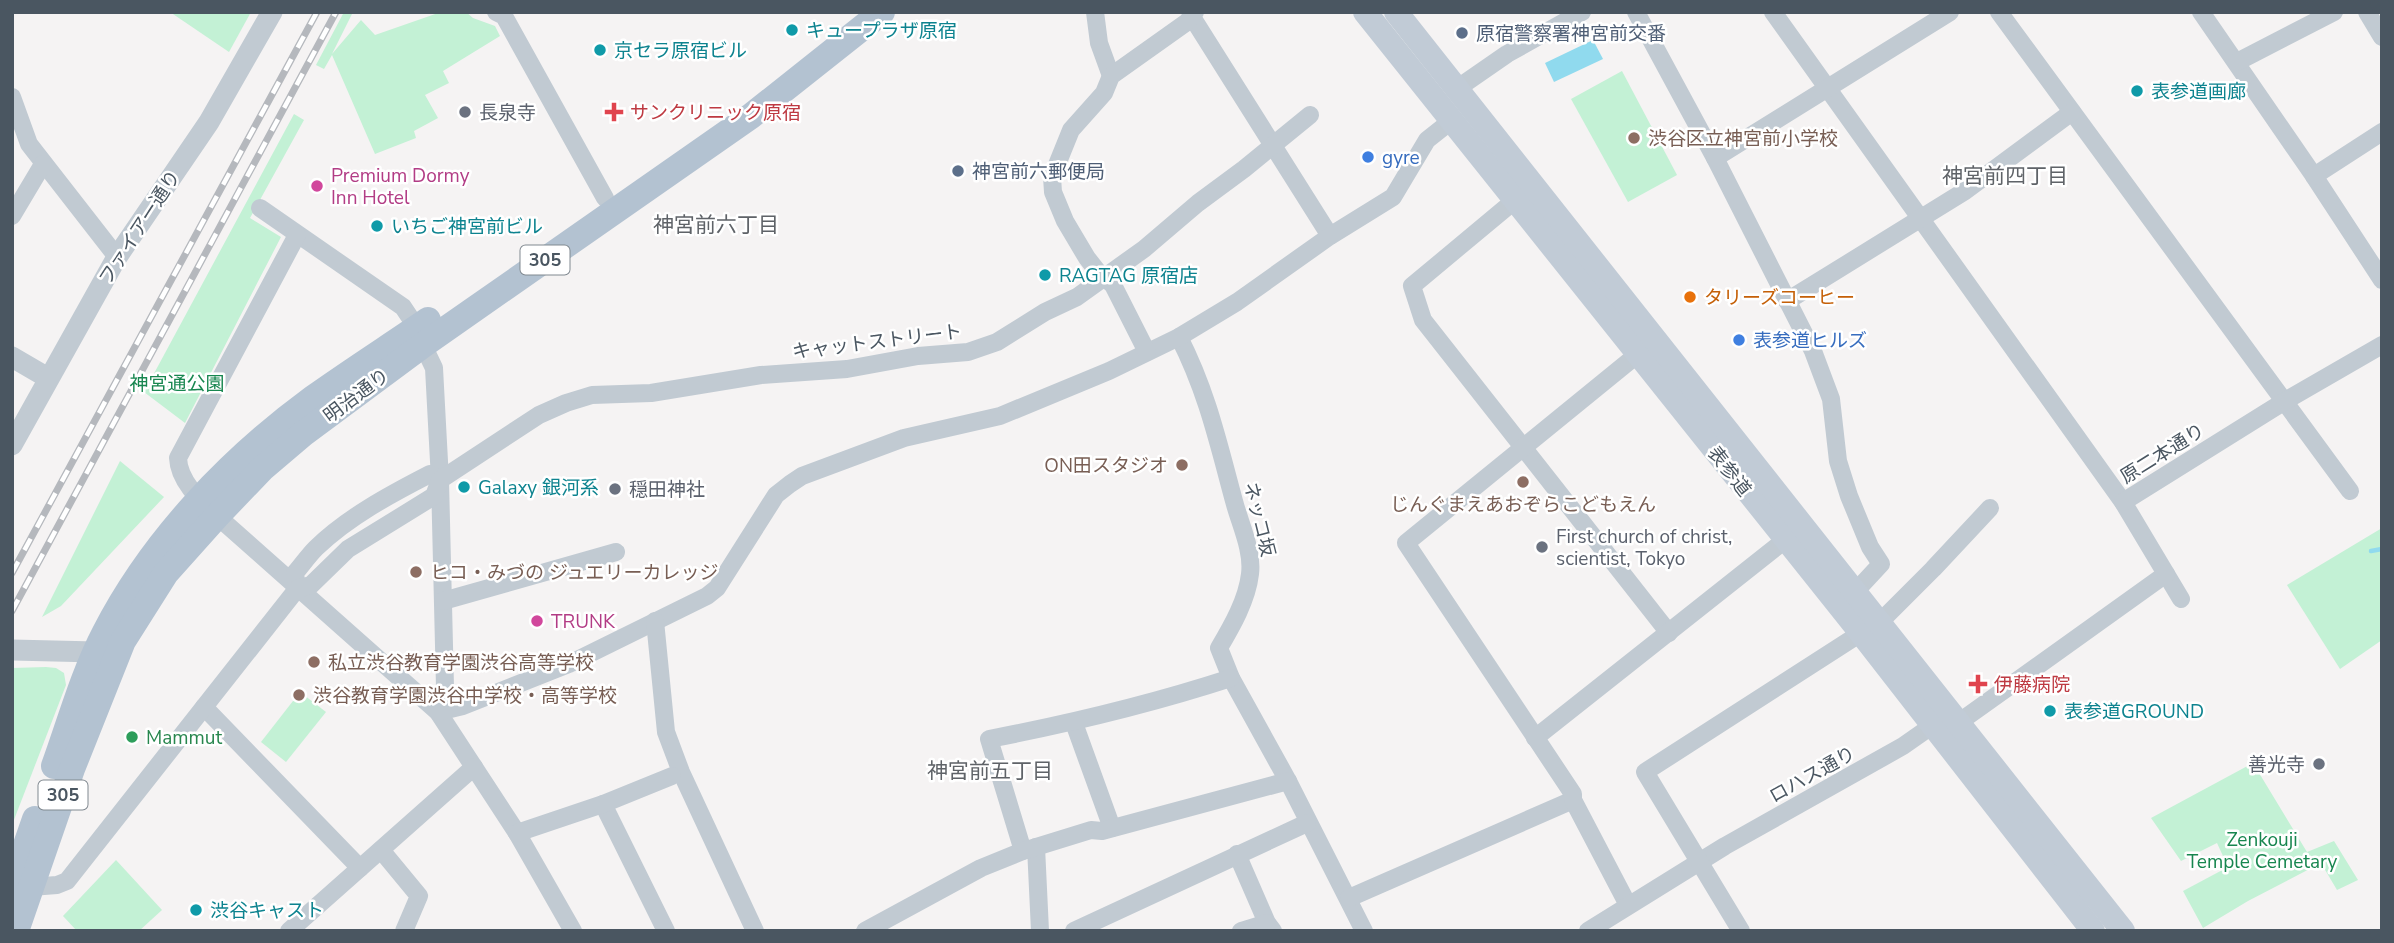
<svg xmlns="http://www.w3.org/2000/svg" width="2394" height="943" viewBox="0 0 2394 943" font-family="'Nunito Sans','Noto Sans JP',sans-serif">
  <rect width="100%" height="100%" fill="#f5f3f3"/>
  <!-- green -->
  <g fill="#c3f1d5">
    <polygon points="170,12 251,12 229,52"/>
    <polygon points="344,12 353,12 332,54 361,20 375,35 441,12 466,12 473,18 495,26 500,36 443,71 449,83 425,95 438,118 414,131 416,138 375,154 332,55 324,69 316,65"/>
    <polygon points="1622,71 1677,175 1628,202 1571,99"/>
    <polygon points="294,114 304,120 250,218 281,237 185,423 144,392"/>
    <polygon points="120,461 164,497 61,606 42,617"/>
    <polygon points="2382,528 2382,640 2340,669 2287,585"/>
    <polygon points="46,667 56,668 64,673 66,685 12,825 12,668"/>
    <polygon points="300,692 326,712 286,762 261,742"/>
    <polygon points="2253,763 2307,852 2334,841 2358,880 2337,890 2321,863 2248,901 2203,928 2183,891 2228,867 2217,843 2181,861 2151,818"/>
    <polygon points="116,860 162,910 139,931 77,931 63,916"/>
  </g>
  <!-- water -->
  <polygon fill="#90daee" points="1593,40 1603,59 1554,82 1545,63"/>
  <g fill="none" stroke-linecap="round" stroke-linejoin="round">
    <!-- stream -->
    <polyline stroke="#90daee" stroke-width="4.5" points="2371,551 2382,549"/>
    <!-- minor -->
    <g stroke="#c1cad2" stroke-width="18">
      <polyline points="496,12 504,16 605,198"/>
      <polyline points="1095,12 1099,43 1111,76"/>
      <polyline points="1636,12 1715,158 1813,351 1831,399 1838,461 1849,496 1870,547 1881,564 1855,592"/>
      <polyline points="1773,12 2123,502 2181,599"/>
      <polyline points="1999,12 2350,491"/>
      <polyline points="2201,12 2314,176 2382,280"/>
      <polyline points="2367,12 2382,37"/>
      <polyline points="1192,17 1330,236"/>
      <polyline points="2237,62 2334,12"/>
      <polyline points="1455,90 1507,54 1582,12"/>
      <polyline points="12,97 29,144 117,257"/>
      <polyline points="1715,158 1950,12"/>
      <polyline points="2314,176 2382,132"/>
      <polyline points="1514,201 1412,286 1423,320 1669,633"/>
      <polyline points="260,208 403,307 417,328"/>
      <polyline points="12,216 43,164"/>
      <path d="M 297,235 L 178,458 C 179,482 201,501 217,516 L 438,712 L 517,833 L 573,931"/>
      <polyline points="1787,301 1965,191 2072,112"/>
      <path d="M 1179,337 C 1207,392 1218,442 1234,501 C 1240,524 1253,550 1250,574 C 1247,600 1232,626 1219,648 L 1231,678 L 1288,781 L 1364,931"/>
      <polyline points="423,345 434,368 440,480 445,687 438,712 463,706 569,664 707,596 717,588 776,495 790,484 802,476 904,438 1000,416 1109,371 1179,337 1237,302 1330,236 1393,197 1427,140 1451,121"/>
      <polyline points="1147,352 1113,285 1098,272 1087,258 1065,221 1053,192 1052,177 1071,130 1104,93 1111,76 1187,22 1195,12"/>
      <polyline points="2123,502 2285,401 2382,345"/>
      <path d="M 297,589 L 295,573 C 302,565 308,556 316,548 C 348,517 391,494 430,474 L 440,480"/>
      <polyline points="443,601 616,552"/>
      <polyline points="655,621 666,732 681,772 755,931"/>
      <polyline points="1879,623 1933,569 1990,508"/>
      <polyline points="204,707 360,868"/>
      <polyline points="1074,723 1112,828"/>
      <polyline points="1535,738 1785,540"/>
      <polyline points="603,804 666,931"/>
      <polyline points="517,833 603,804 672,776"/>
      <polyline points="1036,847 1040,931"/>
      <polyline points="381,850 419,896 404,931"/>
      <path d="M 1023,851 L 989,739 C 1072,723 1151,704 1231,678"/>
      <polyline points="1237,854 1267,923 1273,931"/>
      <polyline points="31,887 57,885 67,881 297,589 311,585 348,549 434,496 440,480 539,415 566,403 592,395 651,393 761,375 847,369 918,356 968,352 997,342 1045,312 1077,297 1144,249 1198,203 1244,169 1310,115"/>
      <polyline points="1349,898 1573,800"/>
      <polyline points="1628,905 1573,800 1573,794 1406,543 1638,354"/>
      <polyline points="289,931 474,767"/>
      <polyline points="865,931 981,868 1023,851 1091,830 1102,831 1288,781"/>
      <polyline points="1074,931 1307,823"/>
      <polyline points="1241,931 1267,923"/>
      <polyline points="1588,931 1725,846 1903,746 1933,725 1958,723 2166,574"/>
      <polyline points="1741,931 1645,772 1861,633"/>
    </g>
    <!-- tertiary -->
    <g stroke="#c1cad2" stroke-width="21">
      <polyline points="12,357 48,378"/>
      <polyline points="12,445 117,257 209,122 272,12"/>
      <polyline points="12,650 96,652 109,658"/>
    </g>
    <!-- secondary -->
    <g stroke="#c1cbd6" stroke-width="24">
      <polyline points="1365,12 1861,633 2093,931"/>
      <polyline points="1396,12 2123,931"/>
    </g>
    <!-- primary -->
    <g stroke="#b3c2d1" stroke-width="26">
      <path d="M 54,766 C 70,722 83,674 105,632 C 153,539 230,459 313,398 C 351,371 390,346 428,320"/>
      <polyline points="12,885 35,819"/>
      <polyline points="16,931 72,769 123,641 166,573 217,516 263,468 303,434 423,345 751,116 882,12"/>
    </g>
    <!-- rail casing -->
    <g stroke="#b5b8bd" stroke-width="7">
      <g id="rail">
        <polyline points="12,573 317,12"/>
        <polyline points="12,611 336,12"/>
      </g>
    </g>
    <!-- rail -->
    <use href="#rail" stroke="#fff" stroke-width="4.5" stroke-dasharray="13" stroke-linecap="butt"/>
  </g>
  <!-- markers -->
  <g fill="#0f9aa8" stroke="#fff" stroke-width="2.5">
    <circle cx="792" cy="30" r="7"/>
    <circle cx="600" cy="50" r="7"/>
    <circle cx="2137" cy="91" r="7"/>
    <circle cx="377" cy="226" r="7"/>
    <circle cx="1045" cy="275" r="7"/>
    <circle cx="464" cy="487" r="7"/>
    <circle cx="2050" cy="711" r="7"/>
    <circle cx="196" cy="910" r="7"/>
  </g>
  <g fill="#5c6f8a" stroke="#fff" stroke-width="2.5">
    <circle cx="1462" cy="33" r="7"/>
    <circle cx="958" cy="171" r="7"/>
  </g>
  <g fill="#6b7280" stroke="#fff" stroke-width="2.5">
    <circle cx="465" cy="112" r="7"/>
    <circle cx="615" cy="489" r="7"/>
    <circle cx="1542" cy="547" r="7"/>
    <circle cx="2319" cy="764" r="7"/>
  </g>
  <g fill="#e0444e" stroke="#fff" stroke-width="2.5">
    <path d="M610.5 101.5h7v7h7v7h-7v7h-7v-7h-7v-7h7z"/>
    <path d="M1974.5 673.5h7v7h7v7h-7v7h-7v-7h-7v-7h7z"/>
  </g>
  <g fill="#8d6e63" stroke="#fff" stroke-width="2.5">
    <circle cx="1634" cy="138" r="7"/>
    <circle cx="1182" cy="465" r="7"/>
    <circle cx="1523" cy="482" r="7"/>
    <circle cx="416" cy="572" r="7"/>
    <circle cx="314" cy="662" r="7"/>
    <circle cx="299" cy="695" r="7"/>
  </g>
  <g fill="#3f7fe0" stroke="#fff" stroke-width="2.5">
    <circle cx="1368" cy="157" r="7"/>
    <circle cx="1739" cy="340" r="7"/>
  </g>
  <g fill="#d1479c" stroke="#fff" stroke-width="2.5">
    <circle cx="317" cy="186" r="7"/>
    <circle cx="537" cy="621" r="7"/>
  </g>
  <circle fill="#e8710a" stroke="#fff" stroke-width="2.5" cx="1690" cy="297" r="7"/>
  <circle fill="#2e9e5b" stroke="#fff" stroke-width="2.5" cx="132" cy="737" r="7"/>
  <g text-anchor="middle" stroke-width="5" stroke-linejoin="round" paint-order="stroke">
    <!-- shield labels -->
    <g fill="#fff" stroke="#808990" stroke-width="2">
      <rect x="520.5" y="245.5" width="49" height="29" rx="5"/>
      <rect x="38.5" y="780.5" width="49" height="29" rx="5"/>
    </g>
    <g font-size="18" font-weight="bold" fill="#4a5661">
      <text x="545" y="266">305</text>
      <text x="63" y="801">305</text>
    </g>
    <!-- culture labels -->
    <g font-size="19" fill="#0d838f" stroke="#fff" text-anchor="start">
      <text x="806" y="37">キュープラザ原宿</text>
      <text x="614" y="57">京セラ原宿ビル</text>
      <text x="2151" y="98">表参道画廊</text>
      <text x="391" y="233">いちご神宮前ビル</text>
      <text x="1059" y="282">RAGTAG 原宿店</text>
      <text x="478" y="494">Galaxy 銀河系</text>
      <text x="2064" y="718">表参道GROUND</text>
      <text x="210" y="917">渋谷キャスト</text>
    </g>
    <!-- service labels -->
    <g font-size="19" fill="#4e5e75" stroke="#fff" text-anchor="start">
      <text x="1476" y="40">原宿警察署神宮前交番</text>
      <text x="972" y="178">神宮前六郵便局</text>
    </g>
    <!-- worship labels -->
    <g font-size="19" fill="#5b616d" stroke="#fff" text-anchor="start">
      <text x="479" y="119">長泉寺</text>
      <text x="629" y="496">穏田神社</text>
      <text x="1556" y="543">First church of christ,<tspan x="1556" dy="22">scientist, Tokyo</tspan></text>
      <text x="2305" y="771" text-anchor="end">善光寺</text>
    </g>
    <!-- health labels -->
    <g font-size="19" fill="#be3a42" stroke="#fff" text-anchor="start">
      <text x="630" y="119">サンクリニック原宿</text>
      <text x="1994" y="691">伊藤病院</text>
    </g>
    <!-- education labels -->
    <g font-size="19" fill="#785e54" stroke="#fff" text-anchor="start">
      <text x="1648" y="145">渋谷区立神宮前小学校</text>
      <text x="1168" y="472" text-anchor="end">ON田スタジオ</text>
      <text x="1523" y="511" text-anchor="middle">じんぐまえあおぞらこどもえん</text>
      <text x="430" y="579">ヒコ・みづの ジュエリーカレッジ</text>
      <text x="328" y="669">私立渋谷教育学園渋谷高等学校</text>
      <text x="313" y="702">渋谷教育学園渋谷中学校・高等学校</text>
    </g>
    <!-- shop labels -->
    <g font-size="19" fill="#366cbe" stroke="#fff" text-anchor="start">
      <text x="1382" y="164">gyre</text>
      <text x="1753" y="347">表参道ヒルズ</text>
    </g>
    <!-- hotel labels -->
    <g font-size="19" fill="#b23c85" stroke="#fff" text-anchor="start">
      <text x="331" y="182">Premium Dormy<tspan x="331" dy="22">Inn Hotel</tspan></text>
      <text x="551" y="628">TRUNK</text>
    </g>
    <!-- street labels -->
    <g font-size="19" fill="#4a5661" stroke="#fff">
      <text transform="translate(139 227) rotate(-57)" y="7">ファイアー通り</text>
      <text transform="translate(877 341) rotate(-7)" y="7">キャットストリート</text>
      <text transform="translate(356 395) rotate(-37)" y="7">明治通り</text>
      <text transform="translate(2162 453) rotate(-32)" y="7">原二本通り</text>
      <text transform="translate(1730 471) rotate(52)" y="7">表参道</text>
      <text transform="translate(1260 519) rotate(76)" y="7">ネッコ坂</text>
      <text transform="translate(1812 774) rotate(-29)" y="7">ロハス通り</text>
    </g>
    <!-- food labels -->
    <g font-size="19" fill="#c56008" stroke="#fff" text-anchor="start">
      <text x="1704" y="304">タリーズコーヒー</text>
    </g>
    <!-- park labels -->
    <g font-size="19" fill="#17864f" stroke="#fff">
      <text x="177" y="390">神宮通公園</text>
      <text x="2262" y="846">Zenkouji<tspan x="2262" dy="22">Temple Cemetary</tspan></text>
    </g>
    <!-- leisure labels -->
    <g font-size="19" fill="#27864d" stroke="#fff" text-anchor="start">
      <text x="146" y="744">Mammut</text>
    </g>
    <!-- neighbourhood labels -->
    <g font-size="21" fill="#5f6368" stroke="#fff">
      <text x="2005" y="183">神宮前四丁目</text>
      <text x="716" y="232">神宮前六丁目</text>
      <text x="990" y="778">神宮前五丁目</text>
    </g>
  </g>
  <!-- border -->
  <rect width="2394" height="943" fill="none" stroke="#4a5661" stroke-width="28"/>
</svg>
